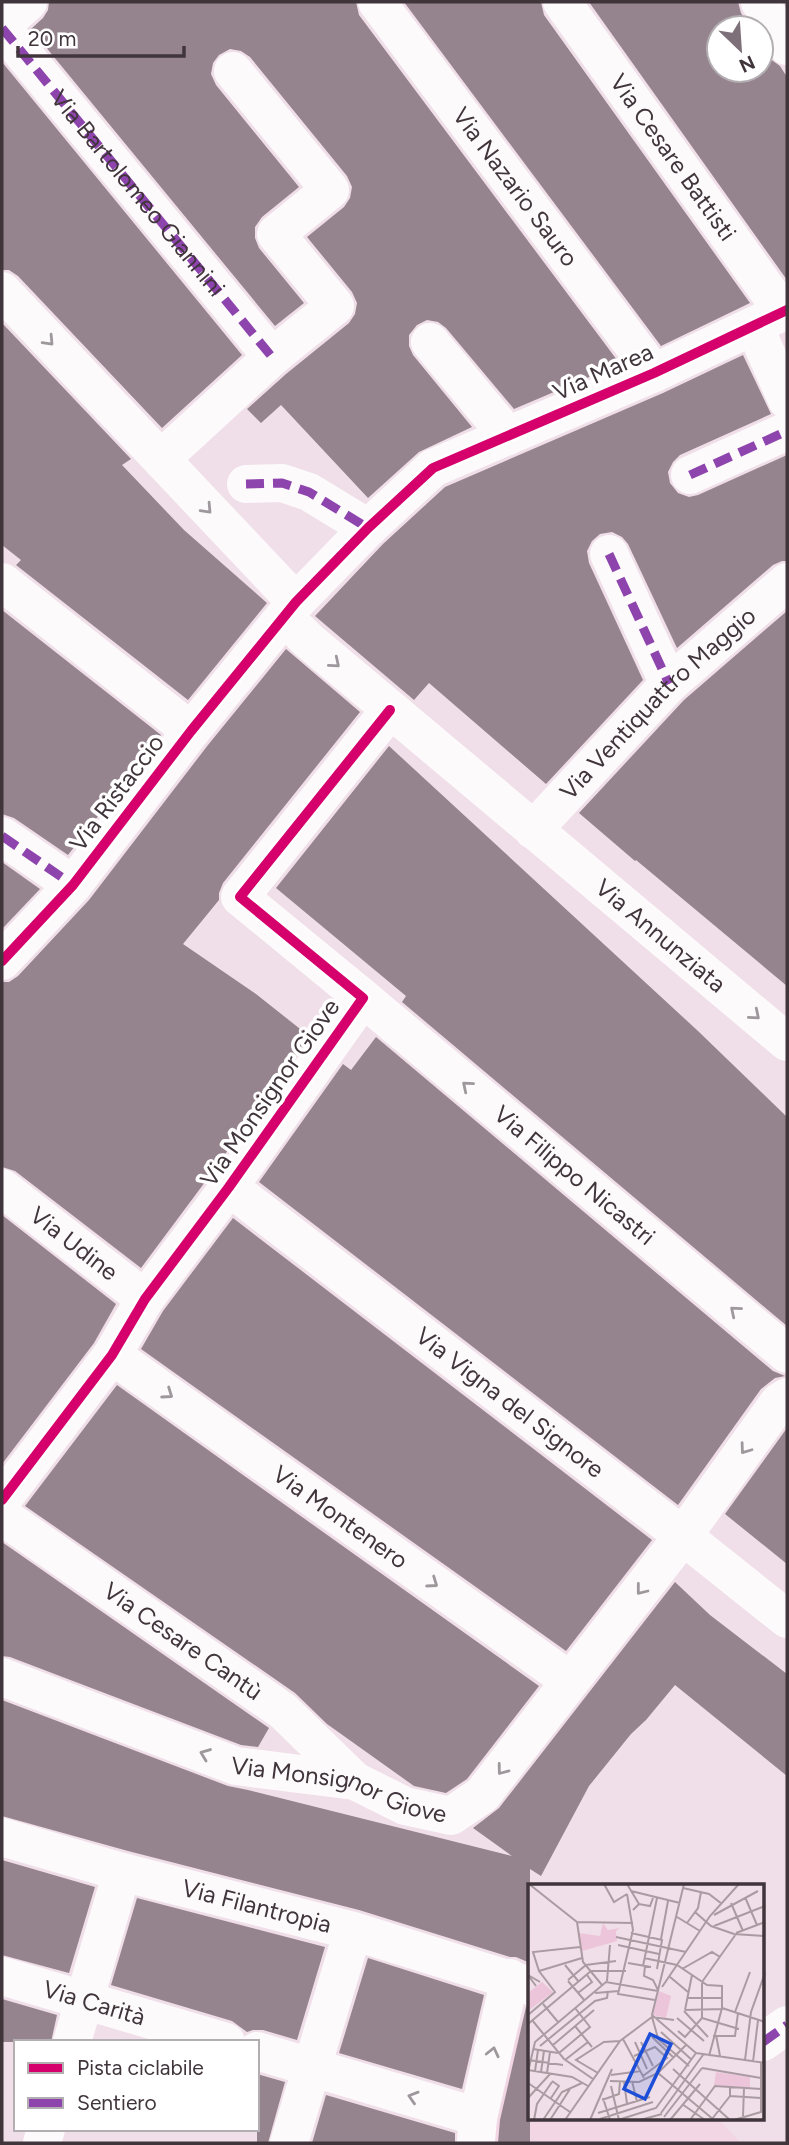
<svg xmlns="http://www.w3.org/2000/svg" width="789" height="2145" viewBox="0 0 789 2145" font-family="Figtree,sans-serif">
  <rect width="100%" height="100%" fill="#f0dfe8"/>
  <!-- built -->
  <polygon fill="#f2d6e4" points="518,2027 530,2028 530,2119 718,2119 741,2143 493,2143"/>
  <!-- building -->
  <g fill="#95848d">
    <polygon points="49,2 356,2 359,15 620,364 514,409 446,328 438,322 427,320 417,325 409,335 409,346 413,355 472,427 419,452 368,498 281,405 261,423 247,409 286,374 349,323 355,314 357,303 352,292 307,237 344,207 350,198 352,187 347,176 250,57 241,51 230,49 219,55 213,63 211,74 216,85 299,187 262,217 255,227 255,238 259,248 304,303 275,326 31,29 43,18 48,10"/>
    <polygon points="404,2 541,2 544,15 750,303 661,346"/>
    <polygon points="589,2 738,2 741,13 750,28 719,28 719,70 761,70 761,45 769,58 780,66 787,77 787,280"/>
    <polygon points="2,62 242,355 162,428 18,276 9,270 2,270"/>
    <polygon points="2,323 131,459 122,465 184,530 267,603 188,700 16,565 21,560 2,545"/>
    <polygon points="743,355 771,414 680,455 673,462 668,472 670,483 678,493 689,497 698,495 787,455 787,561 782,561 773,565 677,648 628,544 622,537 612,532 600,534 592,541 587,551 589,563 643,680 546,784 429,683 414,700 315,616 383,544 445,487 663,393"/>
    <polygon points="2,610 161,735 68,855 14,818 2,814"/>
    <polygon points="787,611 787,986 636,860 635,861 579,813 684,700"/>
    <polygon points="286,649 360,712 223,883 219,893 219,900 183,944 256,994 309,1036 211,1174 141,1268 15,1171 2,1167 2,982 9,982 18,976 89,900 208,745"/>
    <polygon points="389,746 698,1031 787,1117 787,1326 402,1002 406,996 276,888"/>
    <polygon points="2,862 40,889 2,929"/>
    <polygon points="376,1037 773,1371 785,1376 775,1378 761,1389 678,1505 259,1182 343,1064 351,1070"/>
    <polygon points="2,1215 116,1304 94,1343 2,1464"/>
    <polygon points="233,1218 652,1540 566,1651 141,1349 163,1311"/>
    <polygon points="117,1385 539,1686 467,1779 446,1793 414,1786 327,1724 295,1693 25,1506"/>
    <polygon points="787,1428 787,1564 725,1514"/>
    <polygon points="2,1542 269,1728 258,1747 241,1745 10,1657 2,1656"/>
    <polygon points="675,1582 710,1615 787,1674 787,1776 675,1685 646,1720 631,1734 589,1786 541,1876 530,1869 530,1963 516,1957 510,1957 359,1910 128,1851 2,1816 2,1700 228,1786 248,1790 512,1856 473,1828 499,1808"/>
    <polygon points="2,1860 95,1887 69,1973 2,1955"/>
    <polygon points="137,1898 325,1947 297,2040 263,2030 253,2030 247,2032 232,2021 111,1985"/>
    <polygon points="368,1958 484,1995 462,2089 339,2053"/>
    <polygon points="2,1999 57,2015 51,2042 2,2042"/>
    <polygon points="526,2007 530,2007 530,2143 498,2143 500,2120"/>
    <polygon points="257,2074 285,2082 268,2143 257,2143"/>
    <polygon points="326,2095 455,2133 455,2143 312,2143"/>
  </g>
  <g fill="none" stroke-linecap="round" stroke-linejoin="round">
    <!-- minor -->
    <g stroke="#fdfafc" stroke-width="38">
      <path id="s1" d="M 377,2 L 654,373"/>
      <path id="s2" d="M 562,2 L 783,312"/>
      <polyline points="760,2 787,46"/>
      <polyline points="2,25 28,2"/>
      <polyline points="2,28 272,357"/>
      <polyline points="2,291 296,602"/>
      <polyline points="754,326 787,400"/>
      <polyline points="430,342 508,436"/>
      <polyline points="161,459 272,357 335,306 276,234 330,190 233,71"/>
      <polyline points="690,475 787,431"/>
      <polyline points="246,484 282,483 309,492 368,528"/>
      <polyline points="609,554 669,684"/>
      <polyline points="2,582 191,731"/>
      <path id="s3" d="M 285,618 L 309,641 L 787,1042"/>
      <path id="s4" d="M 533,830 L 669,684 L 787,582"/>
      <polyline points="2,836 73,885"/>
      <polyline points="2,961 73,885 191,731 296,602 368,528 433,468 654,373 787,310"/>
      <path id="s5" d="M 363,998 L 787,1354"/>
      <path id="s6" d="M 229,1187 L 683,1536 L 787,1619"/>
      <path id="s7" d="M 2,1188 L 145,1299"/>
      <path id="s8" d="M 112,1355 L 569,1680"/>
      <polyline points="2,1500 112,1355 145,1299 229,1187 363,998 240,897 390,710"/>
      <path id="s9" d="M 2,1516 L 283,1711 L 355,1781"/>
      <path id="s10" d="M 2,1677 L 236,1766 L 355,1781 L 405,1806 L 451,1816 L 482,1795 L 683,1536 L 779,1402 L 787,1397"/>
      <path id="s11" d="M 2,1837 L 122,1872 L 353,1931 L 530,1986"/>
      <path id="s12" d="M 2,1976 L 226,2042"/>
      <polyline points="72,2042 122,1872"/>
      <polyline points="763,2042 787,2025"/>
      <polyline points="257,2051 478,2117"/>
      <polyline points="476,2141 478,2117 510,1978"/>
      <polyline points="42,2143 46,2129"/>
      <polyline points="289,2143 353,1931"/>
    </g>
    <!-- quiet -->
    <g stroke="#8e44ad" stroke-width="9" stroke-dasharray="18 9" stroke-linecap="butt">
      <path id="s13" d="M 2,28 L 272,357"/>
      <polyline points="690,475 787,431"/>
      <polyline points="246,484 282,483 309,492 368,528"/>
      <polyline points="609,554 669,684"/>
      <polyline points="2,836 73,885"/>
      <polyline points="763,2042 787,2025"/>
    </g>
    <!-- cycleway casing -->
    <g stroke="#fff" stroke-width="15">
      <g id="cycleway">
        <polyline points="2,961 73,885 191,731 296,602 368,528 433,468 654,373 787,310"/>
        <polyline points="2,1500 112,1355 145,1299 229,1187 363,998 240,897 390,710"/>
      </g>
    </g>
    <!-- cycleway -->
    <use href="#cycleway" stroke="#d6006c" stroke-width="10"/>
  </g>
  <!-- one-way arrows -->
  <defs><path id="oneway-chevron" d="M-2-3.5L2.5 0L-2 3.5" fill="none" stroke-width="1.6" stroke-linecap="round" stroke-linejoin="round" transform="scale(1.75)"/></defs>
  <g stroke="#9e989c">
    <use href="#oneway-chevron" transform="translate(49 341) rotate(47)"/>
    <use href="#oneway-chevron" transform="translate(207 509) rotate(47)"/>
    <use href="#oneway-chevron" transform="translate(335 663) rotate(40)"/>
    <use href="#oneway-chevron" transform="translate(755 1015) rotate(40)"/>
    <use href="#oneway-chevron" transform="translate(467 1086) rotate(-140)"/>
    <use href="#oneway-chevron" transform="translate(735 1311) rotate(-140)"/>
    <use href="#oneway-chevron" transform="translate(168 1394) rotate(35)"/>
    <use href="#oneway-chevron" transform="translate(745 1449) rotate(126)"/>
    <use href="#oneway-chevron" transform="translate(433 1583) rotate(35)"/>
    <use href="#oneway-chevron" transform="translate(641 1590) rotate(128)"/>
    <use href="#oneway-chevron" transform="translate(205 1754) rotate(-159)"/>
    <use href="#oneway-chevron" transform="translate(502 1770) rotate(127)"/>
    <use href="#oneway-chevron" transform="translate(493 2052) rotate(-77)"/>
    <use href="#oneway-chevron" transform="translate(413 2097) rotate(-163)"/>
  </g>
  <g text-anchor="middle" stroke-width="7" stroke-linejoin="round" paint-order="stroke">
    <!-- street labels -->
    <g font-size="24" fill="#40353b" stroke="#fff">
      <text dy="8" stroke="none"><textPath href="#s2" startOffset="191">Via Cesare Battisti</textPath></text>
      <text dy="8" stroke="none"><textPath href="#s1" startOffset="231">Via Nazario Sauro</textPath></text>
      <text dy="8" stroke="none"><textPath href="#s13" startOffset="214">Via Bartolomeo Giannini</textPath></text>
      <text transform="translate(603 372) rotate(-24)" y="8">Via Marea</text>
      <text dy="8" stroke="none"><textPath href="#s4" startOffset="178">Via Ventiquattro Maggio</textPath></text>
      <text transform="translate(117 793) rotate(-53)" y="8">Via Ristaccio</text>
      <text dy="8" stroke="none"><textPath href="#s3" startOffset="492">Via Annunziata</textPath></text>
      <text transform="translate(270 1093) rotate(-55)" y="8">Via Monsignor Giove</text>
      <text dy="8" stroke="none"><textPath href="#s5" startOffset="276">Via Filippo Nicastri</textPath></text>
      <text dy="8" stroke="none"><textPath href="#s7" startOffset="91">Via Udine</textPath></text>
      <text dy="8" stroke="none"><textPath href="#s6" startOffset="354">Via Vigna del Signore</textPath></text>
      <text dy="8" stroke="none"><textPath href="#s8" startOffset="280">Via Montenero</textPath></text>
      <text dy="8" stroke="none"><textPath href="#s9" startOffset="220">Via Cesare Cantù</textPath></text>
      <text dy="8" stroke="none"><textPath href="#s10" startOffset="357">Via Monsignor Giove</textPath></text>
      <text dy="8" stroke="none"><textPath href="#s11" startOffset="264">Via Filantropia</textPath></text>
      <text dy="8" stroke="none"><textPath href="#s12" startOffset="96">Via Carità</textPath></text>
    </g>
  </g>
  <!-- overview -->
  <g transform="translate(528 1884)">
    <rect width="236" height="236" fill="#f0dfe8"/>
    <path d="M 75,39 L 80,46 L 92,44 L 88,47 L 89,57 L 54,67 L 51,49 L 72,52 Z" fill="#edc5da"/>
    <path d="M 14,98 L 25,108 L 0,127 L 0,109 ZM 131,107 L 143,112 L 138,134 L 125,131 ZM 188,188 L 222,193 L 222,204 L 186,201 Z" fill="#edc5da"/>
    <path fill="none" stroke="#aa9ba3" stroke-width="2" d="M 1,0 L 49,38 L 105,39M 76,0 L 86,18 L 99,10M 99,0 L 111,20M 156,0 L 124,131 L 168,169M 155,4 L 181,10 L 194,20M 103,7 L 152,19M 99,10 L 105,46 L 90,110 L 127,116M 217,13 L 229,41M 203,19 L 215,47M 105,26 L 111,20 L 122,22 L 125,14M 167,28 L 183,42 L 206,50 L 237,52M 186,31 L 230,7M 149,33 L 172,47M 49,38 L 55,78 L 74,101M 159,39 L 170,24 L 173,8M 186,42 L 237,22M 103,49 L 134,56 L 129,85M 208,49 L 237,38M 88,53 L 158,68M 133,55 L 140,17M 90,61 L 131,70M 116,74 L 149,81 L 179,101 L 194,102 L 194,124 L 181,172M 100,79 L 123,83M 37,81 L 51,98M 115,82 L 129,14M 117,82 L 116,92 L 125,96 L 130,106M 154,85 L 184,68 L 192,73M 11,87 L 54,74M 142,93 L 160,108M 40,96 L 58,81 L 88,77M 40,97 L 57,117M 79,97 L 82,61M 174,98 L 208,50M 174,99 L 174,134M 8,102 L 0,91 L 12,98M 134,103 L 182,32 L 211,0M 50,109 L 64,98 L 59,91M 67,109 L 91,107M 159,114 L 194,114M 15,120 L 30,138M 194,124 L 237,138M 157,126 L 194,125M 157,126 L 164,91M 156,127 L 180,153M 207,128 L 222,88M 0,131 L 27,108 L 11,87 L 5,68 L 52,63M 124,133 L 130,154M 149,134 L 176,157M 174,134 L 211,145M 4,136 L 36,175 L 65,195M 0,140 L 63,87 L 98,87M 47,142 L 64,163M 150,147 L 157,153 L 174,134M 133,148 L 164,176M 188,151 L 192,172M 185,152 L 207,152 L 210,129M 124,153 L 146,174M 95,155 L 116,194M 130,155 L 161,182M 107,158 L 119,185M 113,158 L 125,182M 25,161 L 66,126M 12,162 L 67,117 L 79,114 L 80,107M 5,165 L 30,169M 31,169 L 62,143 L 47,124M 168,169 L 237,179M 106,172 L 127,163 L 139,174 L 115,192M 1,176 L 35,181M 37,176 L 60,158M 217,176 L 223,128 L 237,89M 225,178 L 230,136M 174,184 L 233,194M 145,185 L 202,236M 0,186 L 44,193 L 60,202M 7,187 L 10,166M 0,188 L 7,158 L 78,98 L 130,107M 13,188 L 16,167M 19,189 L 22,168M 70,189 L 48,176 L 76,158 L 92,157M 130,189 L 186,236M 83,191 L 113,187M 82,197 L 111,198 L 130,189 L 158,161M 96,197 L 99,220M 104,197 L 109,218M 0,199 L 42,228M 83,202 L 91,236M 202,212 L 233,214M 0,214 L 23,189M 23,214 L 31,202 L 24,197M 75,214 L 82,236M 74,216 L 91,210 L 92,197M 154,220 L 177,236M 70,229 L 122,213M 133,229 L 175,171M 215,232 L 216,204M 136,233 L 174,184M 72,235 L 125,218M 184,235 L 202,212 L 202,203M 6,236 L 9,220 L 24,198M 15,236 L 34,208 L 54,199M 22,236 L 42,205M 37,236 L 92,157 L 124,133 L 146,136M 62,236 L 84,185M 90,236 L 128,224 L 168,169M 112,236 L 134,230M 142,236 L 172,200M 162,236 L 187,202 L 233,205M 206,236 L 233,228 L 233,179"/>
    <path fill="#1d4ed8" fill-opacity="0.15" stroke="#1d4ed8" stroke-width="3.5" d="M 122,150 L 143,160 L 117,215 L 96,205 Z"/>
    <rect width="236" height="236" fill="none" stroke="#40353b" stroke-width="3.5"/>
  </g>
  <!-- border -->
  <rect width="789" height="2145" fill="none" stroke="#40353b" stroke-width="7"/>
  <!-- legend -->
  <rect x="14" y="2040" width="245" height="91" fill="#ffffff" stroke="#b3aeb1" stroke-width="2"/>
  <rect x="28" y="2063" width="35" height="10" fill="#d6006c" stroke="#b3aeb1" stroke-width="2"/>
  <text x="77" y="2075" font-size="21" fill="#40353b">Pista ciclabile</text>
  <rect x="28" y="2098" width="35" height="10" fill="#8e44ad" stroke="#b3aeb1" stroke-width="2"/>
  <text x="77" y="2110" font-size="21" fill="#40353b">Sentiero</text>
  <!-- north arrow -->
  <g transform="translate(740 49) rotate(155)"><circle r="33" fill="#ffffff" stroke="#b3aeb1" stroke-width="2"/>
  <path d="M0-5L12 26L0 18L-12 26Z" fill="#7e7078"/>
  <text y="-10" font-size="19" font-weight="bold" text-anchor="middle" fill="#40353b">N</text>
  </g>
  <!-- scale -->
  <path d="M18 46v10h166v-10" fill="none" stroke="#40353b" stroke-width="3.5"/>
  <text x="28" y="46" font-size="21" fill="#40353b" stroke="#ffffff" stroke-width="5" paint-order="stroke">20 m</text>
</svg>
